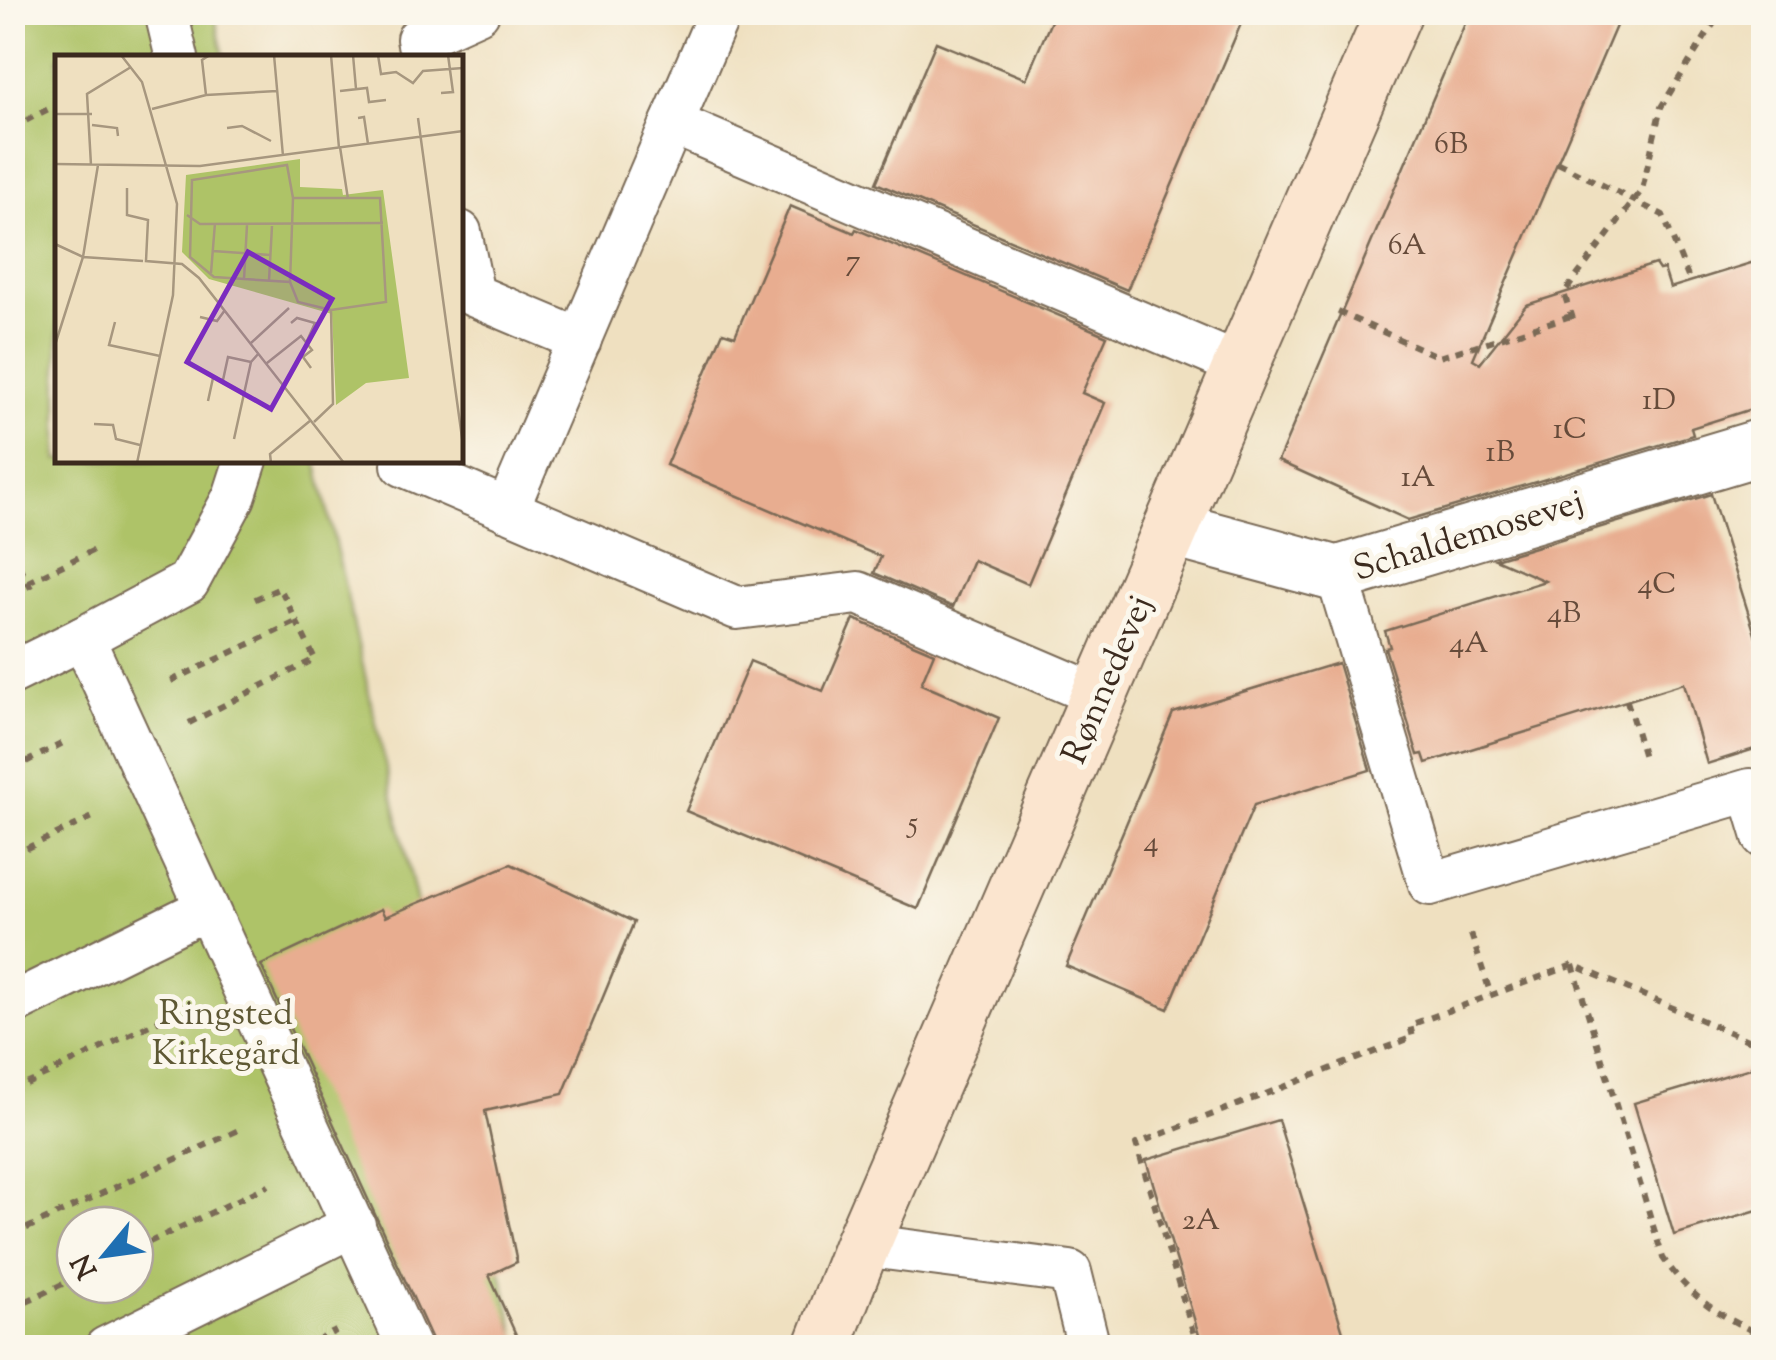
<svg xmlns="http://www.w3.org/2000/svg" width="1776" height="1360" viewBox="0 0 1776 1360" font-family="'Sorts Mill Goudy',serif">
  <rect width="100%" height="100%" fill="#fbf7ec"/>
  <filter id="ink" filterUnits="userSpaceOnUse"><feTurbulence type="fractalNoise" baseFrequency=".01" numOctaves="2"/><feDisplacementMap in="SourceGraphic" scale="20" xChannelSelector="R" yChannelSelector="G"/><feConvolveMatrix kernelMatrix="1 2 1 2 8 2 1 2 1" color-interpolation-filters="sRGB"/></filter>
  <filter id="wash" filterUnits="userSpaceOnUse"><feTurbulence type="fractalNoise" baseFrequency=".0048" numOctaves="4" result="noise"/><feDisplacementMap in="SourceGraphic" scale="40" xChannelSelector="R" yChannelSelector="G"/><feGaussianBlur stdDeviation="2.25" result="paint"/><feColorMatrix in="noise" values="0 0 0 0 0 0 0 0 0 0 0 0 0 0 0 0 0 1.4 0 .05"/><feComposite in="paint" operator="in"/></filter>
  <g filter="url(#wash)">
    <rect width="100%" height="100%" fill="#efe0c0"/>
    <!-- green -->
    <path fill="#aec367" stroke="#747642" stroke-width="2.5" fill-rule="evenodd" d="M 12,13 L 214,13 L 224,57 L 58,58 L 58,460 L 316,460 L 518,1347 L 13,1347 ZM 75,1225 L 135,1225 L 135,1285 L 75,1285 Z"/>
    <g id="blocks">
      <!-- building -->
      <g fill="#e8ad90">
        <polygon points="1055,12 1246,12 1127,290 876,183 936,42 1026,79"/>
        <polygon points="1470,12 1622,12 1473,359 1480,363 1526,305 1655,264 1659,270 1664,269 1670,288 1764,259 1764,405 1691,428 1693,435 1408,520 1278,461"/>
        <polygon points="790,206 854,233 856,229 1107,336 1082,393 1105,403 1028,584 973,560 953,607 874,573 881,557 666,465 723,332 735,336"/>
        <polygon points="1711,494 1764,663 1764,746 1707,764 1684,683 1426,763 1423,754 1418,755 1385,648 1390,647 1385,631 1545,581 1495,559"/>
        <polygon points="854,619 934,653 921,684 999,718 918,909 686,811 750,661 823,691"/>
        <polygon points="1338,663 1370,770 1254,805 1168,1009 1066,966 1173,713"/>
        <polygon points="511,864 634,922 563,1094 485,1111 517,1262 489,1275 522,1348 436,1348 261,965 381,909 385,917"/>
        <polygon points="1764,1064 1764,1208 1674,1235 1634,1103"/>
        <polygon points="1278,1120 1348,1348 1203,1348 1146,1160"/>
      </g>
    </g>
  </g>
  <g filter="url(#ink)">
    <use href="#blocks" fill-opacity="0" stroke="#7a6a57" stroke-width="2.5"/>
    <g fill="none" stroke-linecap="round" stroke-linejoin="round">
      <!-- lane casing -->
      <g stroke="#7a6a57" stroke-width="46">
        <g id="lane">
          <polyline points="166,12 177,58"/>
          <polyline points="720,12 672,123 1241,366"/>
          <polyline points="422,58 418,39 478,12"/>
          <polyline points="460,232 473,295 580,340"/>
          <polyline points="246,460 234,497 188,582 83,638 409,1348"/>
          <polyline points="403,465 737,608 858,593 1099,696"/>
          <polyline points="507,510 672,123"/>
          <polyline points="1337,574 1430,884 1750,790 1764,837"/>
          <polyline points="12,673 83,638"/>
          <polyline points="12,1004 207,908"/>
          <polyline points="862,1245 1070,1272 1089,1348"/>
          <polyline points="106,1348 354,1225"/>
        </g>
      </g>
      <!-- street casing -->
      <g stroke="#7a6a57" stroke-width="59">
        <polyline id="street" points="1171,529 1337,574 1764,446"/>
      </g>
      <!-- secondary casing -->
      <g stroke="#7a6a57" stroke-width="59">
        <polyline id="secondary" points="822,1348 862,1245 1394,12"/>
      </g>
      <!-- path -->
      <g stroke="#7a6a57" stroke-width="6" stroke-dasharray="8 8" stroke-linecap="butt">
        <polyline points="12,128 58,104"/>
        <polyline points="1558,163 1663,215 1690,282"/>
        <polyline points="1338,312 1439,357 1571,316"/>
        <polyline points="1572,319 1564,293 1642,190 1661,107 1721,12"/>
        <polyline points="12,334 17,346 12,377"/>
        <polyline points="12,553 34,594"/>
        <polyline points="12,579 23,573"/>
        <polyline points="28,582 94,550"/>
        <polyline points="171,681 296,622"/>
        <polyline points="1627,701 1644,757"/>
        <polyline points="189,723 315,659 280,588 251,601"/>
        <polyline points="12,769 65,742"/>
        <polyline points="12,855 97,815"/>
        <polyline points="1471,934 1491,995"/>
        <path d="M 1573,965 L 1663,1258 C 1690,1297 1720,1317 1764,1336"/>
        <polyline points="12,1091 187,1007"/>
        <polyline points="12,1235 243,1128"/>
        <polyline points="135,1249 269,1185"/>
        <polyline points="12,1308 75,1278"/>
        <polyline points="302,1348 336,1331"/>
        <polyline points="1198,1348 1136,1144 1413,1037 1410,1025 1573,965 1764,1047"/>
      </g>
      <!-- lane -->
      <use href="#lane" stroke="#fff" stroke-width="42"/>
      <!-- street -->
      <use href="#street" stroke="#fff" stroke-width="55"/>
      <!-- secondary -->
      <use href="#secondary" stroke="#fbe5cf" stroke-width="55"/>
    </g>
  </g>
  <g text-anchor="middle" stroke-width="10" stroke-linejoin="round" paint-order="stroke">
    <!-- number labels -->
    <g font-size="30" fill="#664b3a">
      <text x="1451" y="153">6B</text>
      <text x="1407" y="254">6A</text>
      <text x="853" y="270">7</text>
      <text x="1659" y="409">1D</text>
      <text x="1570" y="438">1C</text>
      <text x="1500" y="461">1B</text>
      <text x="1418" y="486">1A</text>
      <text x="1657" y="593">4C</text>
      <text x="1564" y="622">4B</text>
      <text x="1469" y="652">4A</text>
      <text x="913" y="832">5</text>
      <text x="1151" y="851">4</text>
      <text x="1201" y="1229">2A</text>
    </g>
    <!-- street labels -->
    <g font-size="35" fill="#3b2a1e" stroke="#fbf7ec">
      <text transform="translate(1468 534) rotate(-17)" y="12">Schaldemosevej</text>
      <text transform="translate(1106 679) rotate(-67)" y="12">Rønnedevej</text>
    </g>
    <!-- park labels -->
    <g font-size="35" fill="#5e5834" stroke="#fbf7ec">
      <text x="226" y="1024">Ringsted<tspan x="226" dy="40">Kirkegård</tspan></text>
    </g>
  </g>
  <!-- overview -->
  <g transform="translate(55 55)">
    <rect width="408" height="408" fill="#efe0c0"/>
    <path d="M 245,104 L 245,132 L 287,134 L 288,140 L 328,135 L 354,323 L 311,328 L 281,350 L 277,259 L 154,224 L 127,197 L 131,120 Z" fill="#aec367"/>
    <path fill="none" stroke="#a7977f" stroke-width="2.5" d="M 66,0 L 87,27 L 122,149 L 118,240 L 82,408M 219,0 L 228,101M 276,0 L 284,93M 298,0 L 301,34M 323,0 L 326,19 L 341,17 L 358,28 L 368,16 L 408,13M 285,36 L 312,33 L 314,47 L 331,45M 386,38 L 398,37 L 393,0M 151,40 L 222,36M 97,54 L 151,40 L 147,5 L 155,0M 0,59 L 37,59M 303,63 L 309,62 L 313,89M 363,63 L 408,390M 37,70 L 62,73 L 63,81M 172,73 L 187,71 L 216,86M 285,92 L 293,144M 0,109 L 145,111 L 408,76M 36,110 L 32,39 L 76,12M 232,110 L 238,143 L 325,143 L 331,247 L 276,255 L 243,247 L 235,227 L 159,222 L 135,202 L 137,125 ZM 72,133 L 72,160 L 93,165 L 91,206 L 127,209 L 144,223 L 289,408M 132,160 L 145,169 L 328,168M 0,189 L 28,202 L 88,206M 158,196 L 215,200M 156,218 L 160,168M 189,224 L 192,170M 214,226 L 217,171M 235,227 L 238,143M 145,262 L 162,266 L 170,255M 60,267 L 54,290 L 105,301M 236,268 L 242,263 L 260,268 L 251,288M 196,288 L 234,253M 0,290 L 28,202 L 43,110M 212,308 L 246,281 L 257,295 L 248,302 L 256,313M 153,346 L 158,323 L 168,325 L 173,302 L 196,307M 259,367 L 278,349 L 276,255M 39,369 L 58,370 L 61,384 L 85,390M 179,384 L 196,307 L 204,298M 216,408 L 215,399 L 256,365"/>
    <path fill="#7b2cbf" fill-opacity="0.15" stroke="#7b2cbf" stroke-width="5" d="M 193,197 L 277,244 L 216,354 L 132,307 Z"/>
    <rect width="408" height="408" fill="none" stroke="#3b2a1e" stroke-width="5"/>
  </g>
  <!-- margin -->
  <rect width="1776" height="1360" fill="none" stroke="#fbf7ec" stroke-width="50"/>
  <!-- north arrow -->
  <g transform="translate(105 1255) rotate(241)"><circle r="48" fill="#fbf7ec" stroke="#aea59a" stroke-width="2.5"/>
  <path d="M0-8L18 38L0 25L-18 38Z" fill="#1f6fb2"/>
  <text y="-15" font-size="28" font-weight="bold" text-anchor="middle" fill="#3b2a1e">N</text>
  </g>
</svg>
